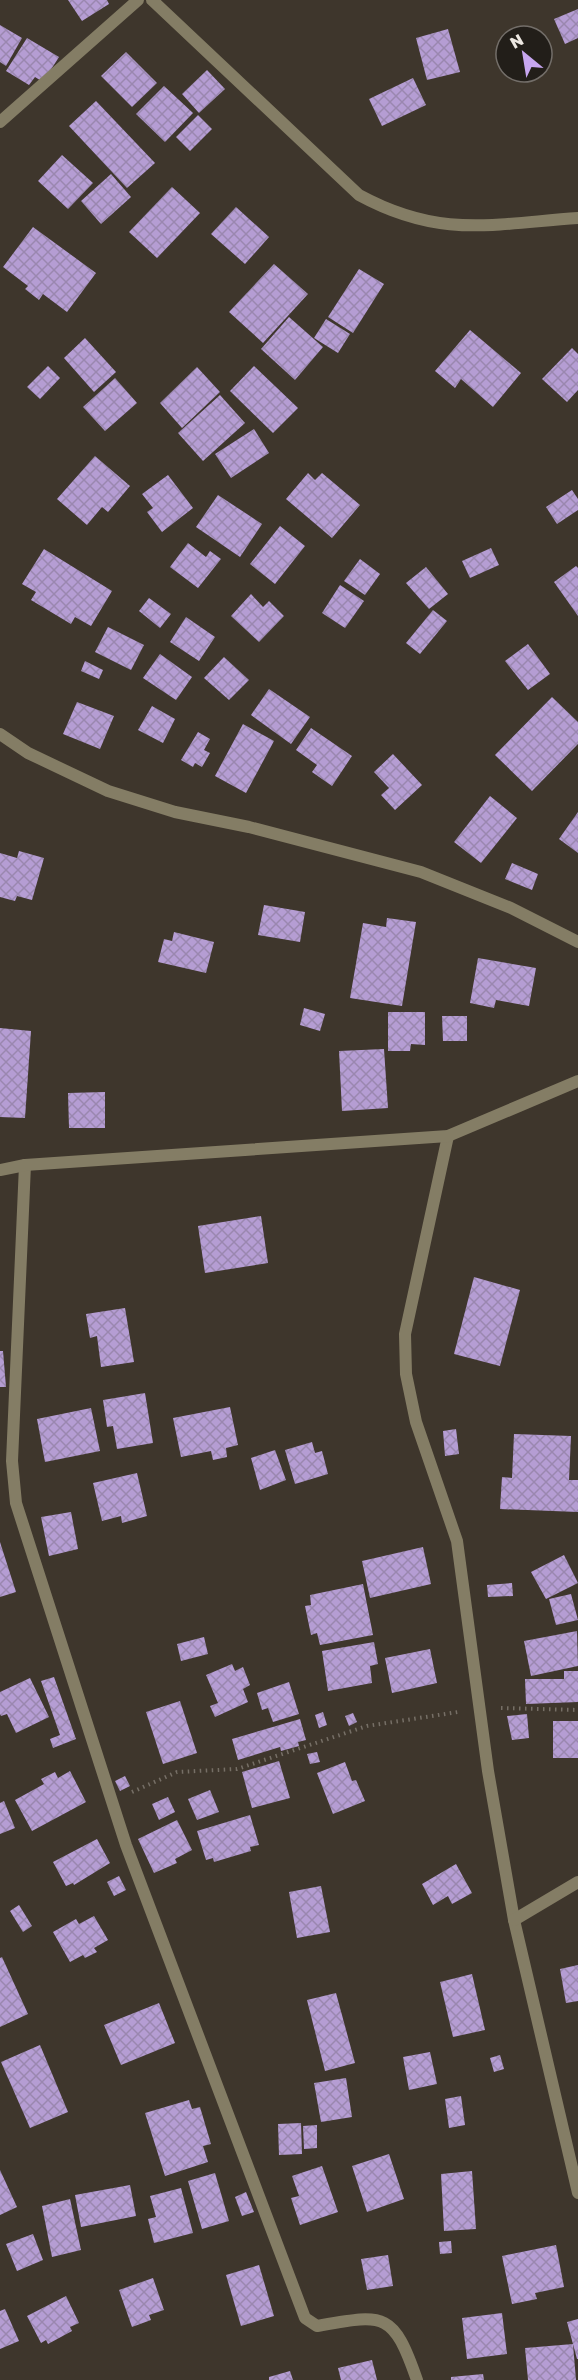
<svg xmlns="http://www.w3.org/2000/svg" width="578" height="2380" viewBox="0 0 578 2380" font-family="'Golos Text',sans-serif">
  <defs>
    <pattern id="building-cross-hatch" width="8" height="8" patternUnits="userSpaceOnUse" patternTransform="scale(1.5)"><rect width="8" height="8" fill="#b59dd3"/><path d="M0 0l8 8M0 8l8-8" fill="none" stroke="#9a87af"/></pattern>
  </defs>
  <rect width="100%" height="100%" fill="#3e362c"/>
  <!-- building -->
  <g fill="url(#building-cross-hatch)">
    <polygon points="68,0 107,0 109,4 82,21"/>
    <polygon points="578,9 578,38 565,44 554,19"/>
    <polygon points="0,25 22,38 6,66 0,62"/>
    <polygon points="448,29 460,72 427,80 416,38"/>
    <polygon points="27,38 59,57 43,82 35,77 29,85 6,71"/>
    <polygon points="126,52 157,83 132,107 101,76"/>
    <polygon points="207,70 225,89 199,113 182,94"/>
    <polygon points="413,78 426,105 382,126 369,99"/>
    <polygon points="164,86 193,113 165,142 136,114"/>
    <polygon points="96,101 155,163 127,188 69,126"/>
    <polygon points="198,115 212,129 190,151 176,137"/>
    <polygon points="62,155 93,183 68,209 38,181"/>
    <polygon points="111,174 131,197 101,224 81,201"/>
    <polygon points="172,187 200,213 157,258 129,232"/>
    <polygon points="236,207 269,237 245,264 211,234"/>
    <polygon points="33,227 96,273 67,312 43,294 39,300 25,289 28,286 3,267"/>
    <polygon points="274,264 308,294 263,343 229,312"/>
    <polygon points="359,269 384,284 353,333 328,317"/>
    <polygon points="289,317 323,347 295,380 261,349"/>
    <polygon points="326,319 350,334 338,353 314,338"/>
    <polygon points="470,330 521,373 493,407 461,379 455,388 435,371"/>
    <polygon points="85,338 116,372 94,392 64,358"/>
    <polygon points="572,348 578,354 578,390 567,402 542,379"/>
    <polygon points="48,366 60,378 40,399 27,387"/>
    <polygon points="254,366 298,408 273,433 230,391"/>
    <polygon points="197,367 220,392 182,428 160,403"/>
    <polygon points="115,378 137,403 105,431 83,407"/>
    <polygon points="220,395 245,423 203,461 178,433"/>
    <polygon points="254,429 269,453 231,478 215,454"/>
    <polygon points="95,456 130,486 108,512 102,507 87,525 57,499"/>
    <polygon points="308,473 315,480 322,473 360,505 332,538 286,499"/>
    <polygon points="168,475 193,508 162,532 147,512 153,508 142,494"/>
    <polygon points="572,490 578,499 578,510 557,524 546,507"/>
    <polygon points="218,495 262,524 240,557 196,527"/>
    <polygon points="280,526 305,546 275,584 250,564"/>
    <polygon points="188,543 206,557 210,551 221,559 198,588 170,567"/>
    <polygon points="491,548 499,565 470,578 462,561"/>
    <polygon points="44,549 112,591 91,626 75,617 71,624 31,600 36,592 22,584"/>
    <polygon points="360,559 380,574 365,595 344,581"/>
    <polygon points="576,566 578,568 578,616 554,582"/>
    <polygon points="426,567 448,594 429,609 406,583"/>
    <polygon points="340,585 364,601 345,628 322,613"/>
    <polygon points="251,594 263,607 269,601 284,616 259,642 231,616"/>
    <polygon points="149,598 171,614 160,628 139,611"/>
    <polygon points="433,610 447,621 420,654 406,643"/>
    <polygon points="186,617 215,637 199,661 170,642"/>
    <polygon points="108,627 144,645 131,670 95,652"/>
    <polygon points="528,644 550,674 528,690 505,661"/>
    <polygon points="160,654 192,677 176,700 143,678"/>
    <polygon points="224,657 249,680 229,700 204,678"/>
    <polygon points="85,661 103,670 99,679 81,671"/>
    <polygon points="269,689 310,717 291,744 251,715"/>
    <polygon points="552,697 578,722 578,744 532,791 495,755"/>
    <polygon points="77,702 114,716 100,749 63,734"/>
    <polygon points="152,706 175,719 163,743 138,730"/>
    <polygon points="243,724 274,741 246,793 215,776"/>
    <polygon points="311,728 352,756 332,786 312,772 317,765 296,750"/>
    <polygon points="198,732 210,739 204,750 210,753 202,767 195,763 193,767 181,760"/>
    <polygon points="393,754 422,785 395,810 381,795 389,788 374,772"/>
    <polygon points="490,796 517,818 481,863 454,842"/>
    <polygon points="578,812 578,853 559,839"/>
    <polygon points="19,851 44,858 32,900 17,896 15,901 0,897 0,853 17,858"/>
    <polygon points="512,863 538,874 532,890 505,879"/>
    <polygon points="264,905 305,912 300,942 258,935"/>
    <polygon points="387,918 416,922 402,1006 350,998 363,923 386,927"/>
    <polygon points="174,932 214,942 206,973 158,962 164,939 172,941"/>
    <polygon points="478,958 536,968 529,1006 496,1000 494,1008 470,1003"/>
    <polygon points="304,1008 325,1014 320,1031 300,1025"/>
    <polygon points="388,1012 425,1012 425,1045 411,1044 410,1051 388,1051"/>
    <polygon points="442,1016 467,1016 467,1041 443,1041"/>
    <polygon points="0,1028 31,1031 25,1118 0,1117"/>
    <polygon points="384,1049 388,1108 342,1111 339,1051"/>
    <polygon points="105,1092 105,1128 69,1128 68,1093"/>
    <polygon points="261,1216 268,1263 205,1273 198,1226"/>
    <polygon points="474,1277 520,1290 500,1366 454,1354"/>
    <polygon points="125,1308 134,1362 101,1367 97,1336 90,1338 86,1314"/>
    <polygon points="0,1351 3,1351 6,1387 0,1387"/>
    <polygon points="145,1393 153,1443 117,1449 113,1426 107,1427 103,1400"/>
    <polygon points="230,1407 238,1445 226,1448 227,1457 213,1460 211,1451 181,1457 173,1418"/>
    <polygon points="91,1408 100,1451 45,1462 37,1419"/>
    <polygon points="456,1429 459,1454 445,1456 443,1431"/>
    <polygon points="514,1434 571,1436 569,1480 578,1480 578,1512 500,1509 502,1477 512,1478"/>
    <polygon points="312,1442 315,1453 322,1451 328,1474 295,1484 285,1450"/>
    <polygon points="275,1450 286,1480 260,1490 251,1458"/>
    <polygon points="137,1473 147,1516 122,1523 121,1516 102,1521 93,1483"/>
    <polygon points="71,1512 78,1549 49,1556 41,1517"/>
    <polygon points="0,1542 16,1592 0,1597"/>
    <polygon points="423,1547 431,1584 370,1598 362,1561"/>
    <polygon points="564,1555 578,1583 546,1599 531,1572"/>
    <polygon points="512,1583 513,1596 488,1597 487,1585"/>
    <polygon points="363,1584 373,1635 320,1645 317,1633 311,1635 305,1606 311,1605 310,1595"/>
    <polygon points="571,1594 578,1620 556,1625 549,1599"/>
    <polygon points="577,1631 578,1666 531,1676 524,1641"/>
    <polygon points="204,1637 208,1654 181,1661 177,1644"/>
    <polygon points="374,1642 378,1664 370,1666 372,1683 328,1691 322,1651"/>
    <polygon points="430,1649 437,1683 392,1693 385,1658"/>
    <polygon points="232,1664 235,1671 243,1667 250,1685 243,1689 248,1702 215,1717 210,1706 218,1703 206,1675"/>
    <polygon points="564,1671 578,1671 578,1702 526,1704 525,1679 564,1679"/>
    <polygon points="54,1677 76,1739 53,1748 50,1739 60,1735 41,1681"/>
    <polygon points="30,1678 49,1717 16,1733 7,1714 1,1716 0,1714 0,1692"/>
    <polygon points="289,1682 299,1714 273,1722 268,1708 262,1710 257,1693"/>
    <polygon points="180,1701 197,1753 163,1764 146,1712"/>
    <polygon points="323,1712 327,1725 319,1728 315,1715"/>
    <polygon points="353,1713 357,1722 349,1726 345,1716"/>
    <polygon points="527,1714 529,1738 512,1740 507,1716"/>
    <polygon points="300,1719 306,1740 298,1742 299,1746 281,1751 280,1747 238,1760 232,1739"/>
    <rect x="553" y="1721" width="25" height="37"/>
    <polygon points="317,1752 320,1762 310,1764 307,1754"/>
    <polygon points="279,1761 290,1798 252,1808 242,1772"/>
    <polygon points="345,1762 352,1781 356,1780 365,1801 333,1814 317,1773"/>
    <polygon points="70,1771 86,1802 32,1831 15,1800 44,1784 41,1779 55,1772 58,1778"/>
    <polygon points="125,1776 130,1786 120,1791 115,1781"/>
    <polygon points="210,1790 219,1812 197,1820 188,1799"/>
    <polygon points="168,1797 175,1812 159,1820 152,1804"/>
    <polygon points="4,1801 15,1828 0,1834 0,1803"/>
    <polygon points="250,1815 259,1845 250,1847 251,1851 214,1862 213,1858 206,1860 197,1831"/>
    <polygon points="177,1820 192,1850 175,1859 177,1863 154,1873 138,1839"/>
    <polygon points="97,1839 110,1863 74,1885 73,1883 66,1886 53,1862"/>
    <polygon points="456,1864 472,1893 452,1904 448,1896 433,1905 422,1884"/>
    <polygon points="119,1876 126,1890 114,1896 107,1882"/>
    <polygon points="321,1886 330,1932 297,1938 289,1892"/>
    <polygon points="19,1905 32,1926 23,1932 10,1911"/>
    <polygon points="94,1916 108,1940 94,1948 97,1952 85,1958 83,1955 70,1962 53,1932 76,1919 79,1924"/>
    <polygon points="2,1957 28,2014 0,2027 0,1958"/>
    <polygon points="578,1965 578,2001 566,2003 560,1969"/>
    <polygon points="472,1974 485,2030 453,2037 440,1982"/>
    <polygon points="336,1993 355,2063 325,2071 307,2000"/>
    <polygon points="159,2003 175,2043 121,2065 104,2025"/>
    <polygon points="40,2045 68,2112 30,2128 1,2062"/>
    <polygon points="430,2052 437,2084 409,2090 403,2057"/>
    <polygon points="500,2055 504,2069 494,2072 490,2058"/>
    <polygon points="346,2078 352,2117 321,2122 314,2083"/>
    <polygon points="461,2096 465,2125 449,2128 445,2099"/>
    <polygon points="189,2100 192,2109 200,2107 211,2144 203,2146 208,2162 165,2176 145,2113"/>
    <polygon points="301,2123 302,2154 279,2155 278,2124"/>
    <polygon points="317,2125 317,2148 304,2149 303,2126"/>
    <polygon points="389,2154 404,2199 367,2212 352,2166"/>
    <polygon points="322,2166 338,2212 300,2225 291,2198 299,2196 292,2176"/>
    <polygon points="0,2170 17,2207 0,2215"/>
    <polygon points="472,2171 476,2229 444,2231 441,2174"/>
    <polygon points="215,2173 229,2221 202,2229 188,2181"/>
    <polygon points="130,2185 136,2216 81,2227 75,2195"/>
    <polygon points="181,2188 193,2233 154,2243 148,2219 156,2217 150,2196"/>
    <polygon points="246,2192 254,2212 242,2216 235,2197"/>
    <polygon points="70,2199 81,2250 52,2257 42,2206"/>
    <polygon points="33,2234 43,2260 17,2271 6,2244"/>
    <polygon points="451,2241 452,2253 440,2254 439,2242"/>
    <polygon points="556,2245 564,2287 535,2293 537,2299 512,2304 502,2256"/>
    <polygon points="388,2255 393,2286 367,2290 361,2259"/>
    <polygon points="259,2265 274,2316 241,2326 226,2275"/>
    <polygon points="153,2278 164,2310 149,2315 151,2320 132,2327 119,2290"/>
    <polygon points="66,2296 79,2323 70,2327 72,2331 48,2344 46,2340 41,2343 27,2316"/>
    <polygon points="5,2309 19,2341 0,2349 0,2311"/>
    <polygon points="502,2313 507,2354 467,2359 462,2318"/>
    <polygon points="578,2319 578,2359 577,2359 567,2322"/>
    <polygon points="573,2344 576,2380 528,2380 525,2348"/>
    <polygon points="372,2360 377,2380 341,2380 338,2368"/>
    <polygon points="290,2371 293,2380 269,2380 269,2377"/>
    <polygon points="483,2374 484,2380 451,2380 451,2377"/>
  </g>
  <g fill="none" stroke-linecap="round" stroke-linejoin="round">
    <!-- path -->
    <g stroke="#766f66" stroke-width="4" stroke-dasharray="1.5 4.5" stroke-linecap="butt">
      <polyline points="501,1708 578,1710"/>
      <polyline points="132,1792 177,1772 237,1769 367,1726 458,1712"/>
    </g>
    <!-- minor -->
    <g stroke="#847d65" stroke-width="12">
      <path d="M 152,0 L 359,195 C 440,239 492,224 578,218"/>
      <polyline points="0,122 138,0"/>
      <polyline points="0,734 28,753 108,791 175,812 249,827 421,872 511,908 578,942"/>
      <polyline points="448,1136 405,1334 406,1374 416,1422 457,1541 488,1771 514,1920 578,2193"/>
      <path d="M 25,1165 L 12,1461 L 16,1503 L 126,1845 L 305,2318 L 317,2326 C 385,2314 393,2311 417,2380"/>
      <polyline points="0,1170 25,1165 448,1136 578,1081"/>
      <polyline points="514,1920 578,1882"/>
    </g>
  </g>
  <!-- north arrow -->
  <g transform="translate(524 54) rotate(330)"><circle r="28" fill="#221e19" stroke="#736e69" stroke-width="1.5"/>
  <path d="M0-4.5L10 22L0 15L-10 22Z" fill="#c7a6f0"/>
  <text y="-9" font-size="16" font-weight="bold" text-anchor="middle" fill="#ece7e1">N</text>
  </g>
</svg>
